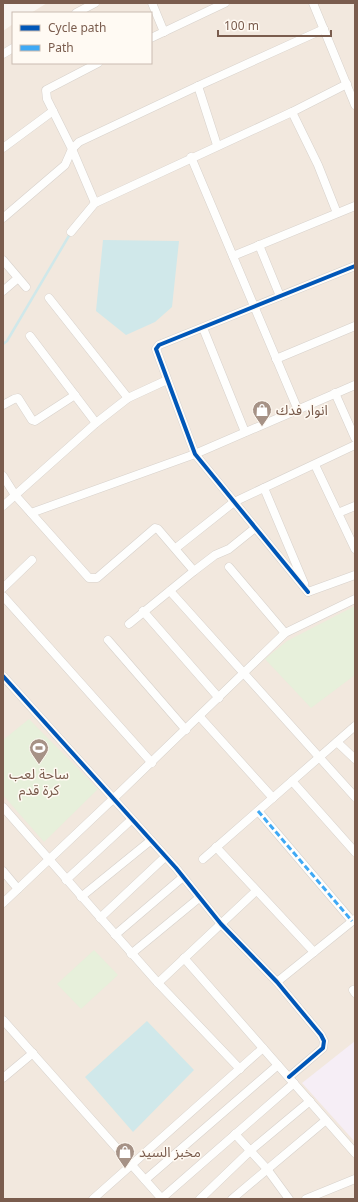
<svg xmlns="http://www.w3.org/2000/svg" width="358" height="1202" viewBox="0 0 358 1202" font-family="'Noto Sans','Noto Sans Arabic',sans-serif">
  <rect width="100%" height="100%" fill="#f9f5f0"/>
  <!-- residential -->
  <polygon fill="#f2e8de" points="47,3 355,3 355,1199 3,1199 3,31 13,24 13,63 151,63 151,13 31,13"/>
  <!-- education -->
  <polygon fill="#f6eef6" points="355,1041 355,1142 302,1083"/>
  <!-- green -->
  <g fill="#e7f0db">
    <polygon points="355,606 355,675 311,708 265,659 287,641"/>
    <polygon points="29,719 98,789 44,842 3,795 3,740"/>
    <polygon points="94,950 118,975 81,1009 57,984"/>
  </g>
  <!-- water -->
  <g fill="#d0e8ea">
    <polygon points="103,240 179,241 172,307 155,322 126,335 96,311"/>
    <polygon points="147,1021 194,1070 133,1132 85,1077"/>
  </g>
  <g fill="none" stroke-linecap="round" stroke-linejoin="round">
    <!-- stream -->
    <polyline stroke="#d0e8ea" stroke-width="2.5" points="3,344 7,341 70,234"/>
    <!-- minor casing -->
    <g stroke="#d7d1cb" stroke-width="9">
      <g id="minor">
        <polyline points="152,3 164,32"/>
        <polyline points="313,3 355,105"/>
        <polyline points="76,13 95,3"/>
        <polyline points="151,38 225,3"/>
        <polyline points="3,54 13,48"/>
        <polyline points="198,86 217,145"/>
        <polyline points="292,112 318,165 337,213"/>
        <polyline points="3,148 53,111"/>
        <polyline points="191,157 298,410"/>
        <polyline points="95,203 72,149 47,99 46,90 98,63"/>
        <polyline points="3,218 65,165 72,149 79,142 198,86 324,29"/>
        <polyline points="71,232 95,203 292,112 347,84"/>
        <polyline points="259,245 280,296"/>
        <polyline points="233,256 355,206"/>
        <polyline points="3,260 26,287"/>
        <polyline points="3,291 18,278"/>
        <polyline points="49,298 128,398"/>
        <polyline points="203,328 245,432"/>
        <polyline points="30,336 96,423"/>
        <polyline points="276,359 355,326"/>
        <polyline points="335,393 355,438"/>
        <polyline points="3,405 14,399 18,398 32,420 35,421 75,395"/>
        <polyline points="315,465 355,549"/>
        <polyline points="3,476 15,495 89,578 97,578 155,528 158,529 194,571"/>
        <polyline points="264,488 304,583"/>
        <polyline points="3,506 96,423 128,398 167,380"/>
        <polyline points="31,513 195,454 355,385"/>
        <polyline points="338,513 355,506"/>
        <polyline points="176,548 234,502 355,445"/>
        <polyline points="229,567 285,633"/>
        <polyline points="3,588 32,560"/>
        <polyline points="170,591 355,797"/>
        <polyline points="308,592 195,454 156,349 159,345 355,266"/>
        <polyline points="308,592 355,575"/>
        <polyline points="3,596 152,763"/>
        <polyline points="143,611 219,698"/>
        <polyline points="129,624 194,571 215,555 229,549 255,528"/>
        <polyline points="108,640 186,730"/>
        <polyline points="3,676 176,868 221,924 277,982 321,1035 324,1041 323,1048 289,1077"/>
        <polyline points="200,717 273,798"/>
        <polyline points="337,742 355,759"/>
        <polyline points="292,781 355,852"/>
        <polyline points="3,807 158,983 240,1069"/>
        <polyline points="258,811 352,921"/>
        <polyline points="216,847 314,952"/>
        <polyline points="203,859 355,726"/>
        <polyline points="3,871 18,889"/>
        <polyline points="66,880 131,820"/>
        <polyline points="81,897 150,841"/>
        <polyline points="3,903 113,799 285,633 355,599"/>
        <polyline points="100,918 165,857"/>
        <polyline points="115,935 183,877"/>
        <polyline points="131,954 199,898"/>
        <polyline points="184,958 355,1153"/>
        <polyline points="277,982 355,919"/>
        <polyline points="158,983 256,891"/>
        <polyline points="353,990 355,993"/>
        <polyline points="3,1020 162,1199"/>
        <polyline points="3,1078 33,1053"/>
        <polyline points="235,1134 267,1169 289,1199"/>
        <polyline points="145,1180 278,1065"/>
        <polyline points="93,1199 263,1048"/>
        <polyline points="161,1199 294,1083"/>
        <polyline points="200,1199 250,1151 310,1101"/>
        <polyline points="232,1199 326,1120"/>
        <polyline points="306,1199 355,1179"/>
      </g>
    </g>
    <!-- minor -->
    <use href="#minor" stroke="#fefefd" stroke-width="8"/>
    <!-- quiet -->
    <polyline stroke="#3fa9f5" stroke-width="3" stroke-dasharray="6 3" stroke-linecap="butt" points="258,811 352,921"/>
    <!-- cycleway casing -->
    <g stroke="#fffaf3" stroke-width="6">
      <g id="cycleway">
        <polyline points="308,592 195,454 156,349 159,345 355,266"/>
        <polyline points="3,676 176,868 221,924 277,982 321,1035 324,1041 323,1048 289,1077"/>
      </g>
    </g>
    <!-- cycleway -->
    <use href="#cycleway" stroke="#0057b8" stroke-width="4"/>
  </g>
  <!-- icons -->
  <defs>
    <g id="shop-pin" transform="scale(1)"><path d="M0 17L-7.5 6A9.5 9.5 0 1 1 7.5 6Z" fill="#a69286" stroke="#fffaf3"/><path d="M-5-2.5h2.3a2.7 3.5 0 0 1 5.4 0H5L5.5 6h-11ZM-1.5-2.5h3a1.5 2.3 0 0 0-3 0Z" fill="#fff"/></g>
    <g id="stadium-pin" transform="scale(1)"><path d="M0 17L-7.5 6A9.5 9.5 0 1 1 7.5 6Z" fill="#a69286" stroke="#fffaf3"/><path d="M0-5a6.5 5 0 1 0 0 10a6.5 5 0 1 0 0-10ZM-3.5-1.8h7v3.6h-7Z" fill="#fff"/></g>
  </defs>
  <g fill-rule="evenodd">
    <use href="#shop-pin" x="262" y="410"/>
    <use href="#stadium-pin" x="39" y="748"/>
    <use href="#shop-pin" x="125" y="1152"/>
  </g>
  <g text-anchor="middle" stroke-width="3" stroke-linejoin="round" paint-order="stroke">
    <!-- poi labels -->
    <g font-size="14" fill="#7a5c4d" stroke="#fffaf3" text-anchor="start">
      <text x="276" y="415">انوار فدك</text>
      <text x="39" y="779" text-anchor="middle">ساحة لعب<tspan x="39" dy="16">كرة قدم</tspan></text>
      <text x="139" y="1157">مخبز السيد</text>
    </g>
  </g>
  <!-- border -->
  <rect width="358" height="1202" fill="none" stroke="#7a5c4d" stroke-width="8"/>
  <!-- legend -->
  <rect x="12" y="12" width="140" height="52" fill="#fffaf3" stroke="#cabbb1"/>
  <rect x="20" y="25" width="20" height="6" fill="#0057b8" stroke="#cabbb1"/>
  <text x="48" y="32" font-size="12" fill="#7a5c4d">Cycle path</text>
  <rect x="20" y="45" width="20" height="6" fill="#3fa9f5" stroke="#cabbb1"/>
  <text x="48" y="52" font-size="12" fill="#7a5c4d">Path</text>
  <!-- scale -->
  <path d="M218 30v6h113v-6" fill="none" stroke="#7a5c4d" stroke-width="2"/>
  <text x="224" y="30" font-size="12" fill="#7a5c4d" stroke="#fffaf3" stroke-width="3" paint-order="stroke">100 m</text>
</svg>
